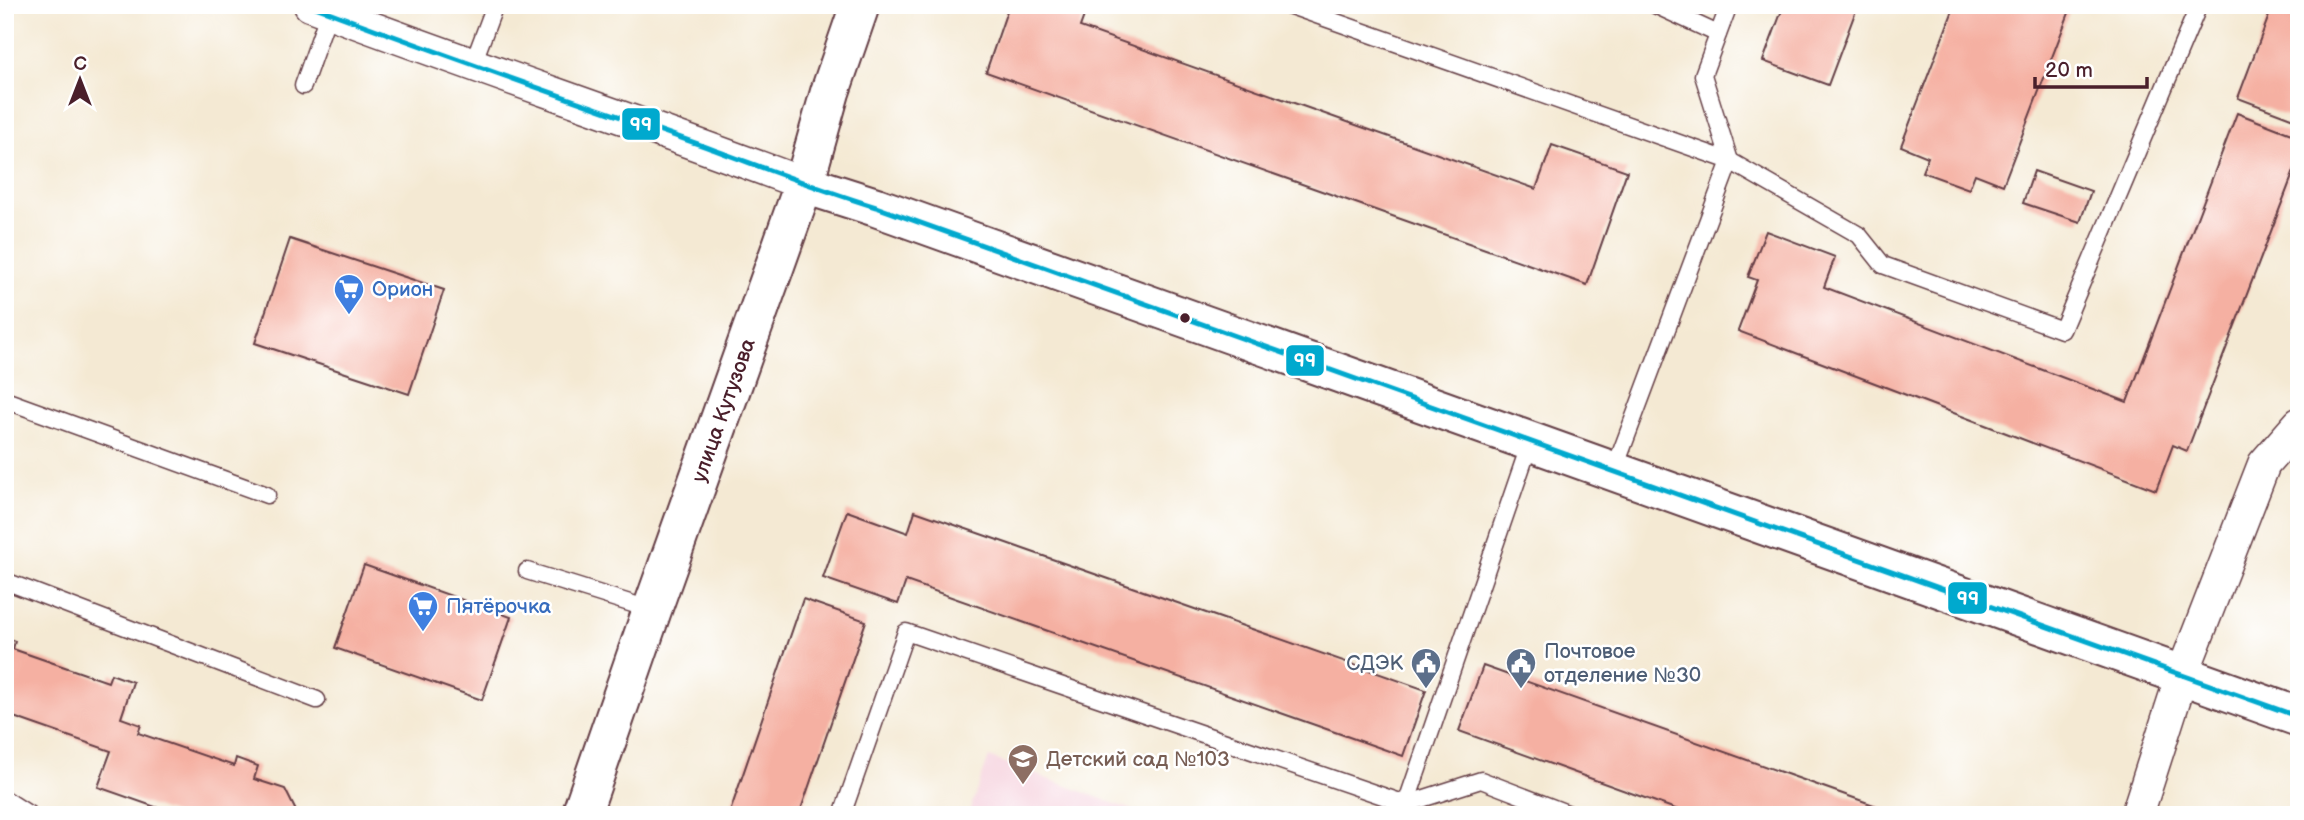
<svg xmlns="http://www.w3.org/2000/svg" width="2304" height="820" viewBox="0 0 2304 820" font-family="'Balsamiq Sans',sans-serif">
  <rect width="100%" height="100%" fill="#fff"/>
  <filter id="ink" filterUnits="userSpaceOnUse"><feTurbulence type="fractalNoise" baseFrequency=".0143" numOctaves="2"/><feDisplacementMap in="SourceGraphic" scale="14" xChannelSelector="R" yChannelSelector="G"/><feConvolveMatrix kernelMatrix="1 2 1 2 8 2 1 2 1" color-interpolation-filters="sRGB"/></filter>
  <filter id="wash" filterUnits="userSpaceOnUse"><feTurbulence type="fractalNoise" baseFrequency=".00686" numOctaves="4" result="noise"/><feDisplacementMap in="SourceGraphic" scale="28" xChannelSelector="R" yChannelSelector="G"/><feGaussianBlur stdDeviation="1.57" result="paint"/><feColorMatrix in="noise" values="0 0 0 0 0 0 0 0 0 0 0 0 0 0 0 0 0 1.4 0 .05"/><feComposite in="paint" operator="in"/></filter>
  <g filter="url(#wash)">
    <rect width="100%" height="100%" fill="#f4e9d3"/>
    <!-- built -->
    <polygon fill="#f5cfdb" points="989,757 1145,815 968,815"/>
    <g id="blocks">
      <!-- building -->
      <g fill="#f5b0a2">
        <polygon points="1009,5 1088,5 1080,27 1536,189 1552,145 1627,171 1587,285 986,72"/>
        <polygon points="1784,5 1858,5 1828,85 1763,61"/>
        <polygon points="1955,5 2072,5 2003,185 1975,174 1969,189 1922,172 1928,157 1901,146"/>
        <polygon points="2273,5 2299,5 2299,121 2238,98"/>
        <polygon points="2237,113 2299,137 2299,158 2187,451 2173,445 2156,490 1738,331 1757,280 1748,277 1766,231 1835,257 1824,287 2127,402"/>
        <polygon points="2034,171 2091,191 2080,222 2023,203"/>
        <polygon points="290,239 444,290 409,394 255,343"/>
        <polygon points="847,511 908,533 915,511 1426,690 1403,756 906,581 898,604 823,578"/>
        <polygon points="364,565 511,617 482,700 335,648"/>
        <polygon points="803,599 866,621 799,815 729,815"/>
        <polygon points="5,637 15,641 13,649 108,682 111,674 133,682 121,718 141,725 138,733 234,766 236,758 258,766 254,779 285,789 298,815 178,815 98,787 111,751 5,714"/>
        <polygon points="1483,666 1899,814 1899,815 1692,815 1459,731"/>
      </g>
    </g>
  </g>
  <g filter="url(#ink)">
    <use href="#blocks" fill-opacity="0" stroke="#643d44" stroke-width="2"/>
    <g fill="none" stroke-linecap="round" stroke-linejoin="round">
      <!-- lane casing -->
      <g stroke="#643d44" stroke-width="19">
        <g id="lane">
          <polyline points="1288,5 1730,161"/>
          <polyline points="1655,5 1718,34"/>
          <polyline points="1729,5 1703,75 1730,161"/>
          <polyline points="472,66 495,5"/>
          <polyline points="303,86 329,12"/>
          <polyline points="5,400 267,495"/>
          <polyline points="1613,473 1730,161 1859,235 1883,265 2062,330 2199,5"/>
          <polyline points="527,571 652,610"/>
          <polyline points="5,581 317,700"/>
          <polyline points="5,799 30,815"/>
          <polyline points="1406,804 1530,443"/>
          <polyline points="842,815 906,632 1406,804 1481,780 1572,815"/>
        </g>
      </g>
      <!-- street casing -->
      <g stroke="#643d44" stroke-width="35">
        <g id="street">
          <path d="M 310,5 C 474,67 640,122 804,184"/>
          <polyline points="2137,815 2182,675 2264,464 2299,424"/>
        </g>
      </g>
      <!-- secondary casing -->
      <g stroke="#643d44" stroke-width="42">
        <g id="secondary">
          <polyline points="804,184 876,207 2299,717"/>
          <path id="s1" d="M 581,815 L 652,610 L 804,184 L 830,92 L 860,5"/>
        </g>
      </g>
      <!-- lane -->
      <use href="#lane" stroke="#fff" stroke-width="16"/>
      <!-- street -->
      <use href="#street" stroke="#fff" stroke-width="32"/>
      <!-- secondary -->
      <use href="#secondary" stroke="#fff" stroke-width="38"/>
      <!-- bus-1 casing -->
      <g stroke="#fff" stroke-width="10">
        <path id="bus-1" d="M 310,5 C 439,54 570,99 701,145 C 759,166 817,189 876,207 L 2299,717"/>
      </g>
      <!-- bus-1 -->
      <use href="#bus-1" stroke="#00a9ce" stroke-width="5"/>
    </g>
  </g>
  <!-- icons -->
  <defs>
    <g id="supermarket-pin" transform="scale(1.575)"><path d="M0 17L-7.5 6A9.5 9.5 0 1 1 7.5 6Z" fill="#3f7fe0" stroke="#fff"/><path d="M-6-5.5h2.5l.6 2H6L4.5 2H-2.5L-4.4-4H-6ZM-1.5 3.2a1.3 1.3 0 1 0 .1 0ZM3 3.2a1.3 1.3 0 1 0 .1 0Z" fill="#fff"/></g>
    <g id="civic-pin" transform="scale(1.575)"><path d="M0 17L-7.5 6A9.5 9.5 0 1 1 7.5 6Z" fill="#5c6f8a" stroke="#fff"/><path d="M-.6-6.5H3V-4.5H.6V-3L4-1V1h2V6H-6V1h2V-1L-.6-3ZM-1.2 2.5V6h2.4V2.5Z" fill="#fff"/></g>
    <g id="school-pin" transform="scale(1.575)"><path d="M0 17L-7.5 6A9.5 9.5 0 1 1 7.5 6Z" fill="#8d6e63" stroke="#fff"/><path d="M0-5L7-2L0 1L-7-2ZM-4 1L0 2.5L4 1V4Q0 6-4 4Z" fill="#fff"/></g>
  </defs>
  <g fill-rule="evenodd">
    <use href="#supermarket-pin" x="349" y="289"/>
    <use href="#supermarket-pin" x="423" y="606"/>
    <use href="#civic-pin" x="1426" y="663"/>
    <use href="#civic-pin" x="1521" y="663"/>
    <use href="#school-pin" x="1023" y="759"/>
  </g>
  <!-- markers -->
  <circle fill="#4a1f2b" stroke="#fff" stroke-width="2.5" cx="1185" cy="318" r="6"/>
  <g text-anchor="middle" stroke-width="5" stroke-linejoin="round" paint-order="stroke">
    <!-- shop labels -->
    <g font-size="21" fill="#366cbe" stroke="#fff" text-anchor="start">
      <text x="372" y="296">Орион</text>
      <text x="446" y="613">Пятёрочка</text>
    </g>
    <!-- street labels -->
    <g font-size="21" fill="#4a1f2b" stroke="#fff">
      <text dy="7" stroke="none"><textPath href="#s1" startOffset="429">улица Кутузова</textPath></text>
    </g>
    <!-- service labels -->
    <g font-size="21" fill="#4e5e75" stroke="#fff" text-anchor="start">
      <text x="1544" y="658">Почтовое<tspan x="1544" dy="24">отделение №30</tspan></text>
      <text x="1403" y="670" text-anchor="end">СДЭК</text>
    </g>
    <!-- education labels -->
    <g font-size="21" fill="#785e54" stroke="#fff" text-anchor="start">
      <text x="1046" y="766">Детский сад №103</text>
    </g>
  </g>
  <g stroke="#fff" stroke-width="2.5">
    <rect x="621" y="107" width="40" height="34" rx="7" fill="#00a9ce"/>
    <rect x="1285" y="344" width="40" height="33" rx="7" fill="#00a9ce"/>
    <rect x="1947" y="581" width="41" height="34" rx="7" fill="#00a9ce"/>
  </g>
  <g font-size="19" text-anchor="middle" font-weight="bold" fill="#fff">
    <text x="641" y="131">99</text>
    <text x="1305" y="367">99</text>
    <text x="1968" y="605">99</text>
  </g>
  <!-- margin -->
  <rect width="2304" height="820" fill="none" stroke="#fff" stroke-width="28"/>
  <!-- north arrow -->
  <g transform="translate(80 80)" stroke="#ffffff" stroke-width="5" paint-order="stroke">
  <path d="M0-5L12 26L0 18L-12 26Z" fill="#4a1f2b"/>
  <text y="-10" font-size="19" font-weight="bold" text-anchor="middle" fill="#4a1f2b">С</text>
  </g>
  <!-- scale -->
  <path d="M2035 77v10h112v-10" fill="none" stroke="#4a1f2b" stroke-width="3.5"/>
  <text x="2045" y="77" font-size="21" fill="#4a1f2b" stroke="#ffffff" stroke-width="5" paint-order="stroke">20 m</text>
</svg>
